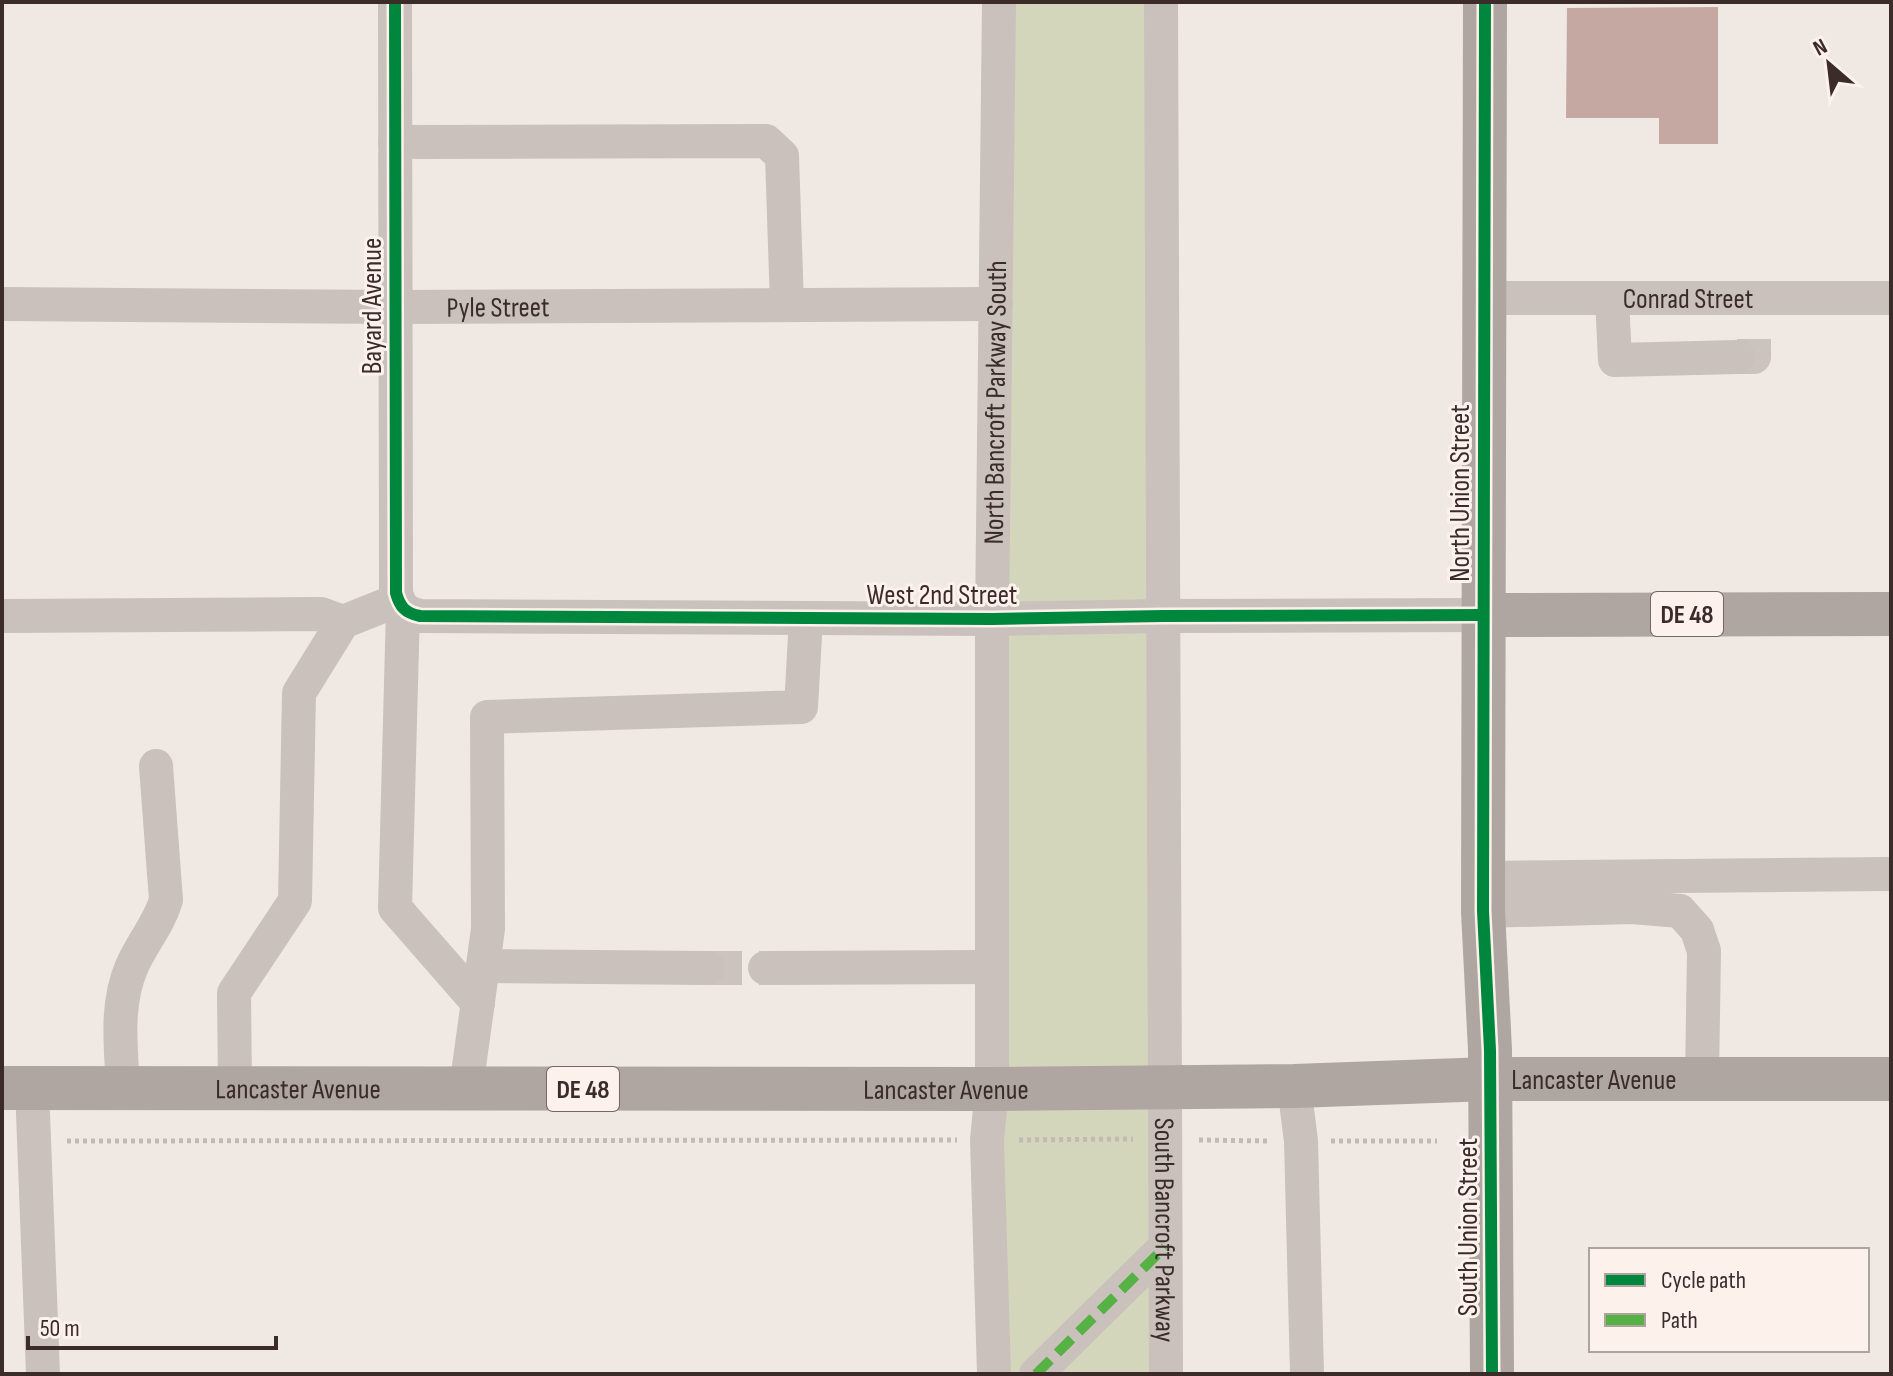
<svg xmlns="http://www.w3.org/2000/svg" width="1893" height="1376" viewBox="0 0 1893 1376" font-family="'Sofia Sans Condensed',sans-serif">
  <rect width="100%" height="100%" fill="#f0e8e3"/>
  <!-- green -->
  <polygon fill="#d4d6bb" points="999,2 1161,2 1166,1374 994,1374"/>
  <!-- building -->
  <polygon fill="#c6a8a3" points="1718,7 1718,144 1659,144 1659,118 1566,118 1567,8"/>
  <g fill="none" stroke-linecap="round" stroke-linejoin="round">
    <!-- minor-tunnel -->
    <g stroke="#ccc2be" stroke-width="34" stroke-dasharray="34 17" stroke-linecap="butt">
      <polyline points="1738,357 1754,357 1754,327"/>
      <polyline points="708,968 765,968"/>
    </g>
    <!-- path -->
    <g stroke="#c3b9b4" stroke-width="5" stroke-dasharray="4 4" stroke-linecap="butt">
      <polyline points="1019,1140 1133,1139"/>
      <polyline points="1199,1140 1269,1141"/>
      <polyline points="67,1141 957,1140"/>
      <polyline points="1331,1141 1437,1141"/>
    </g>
    <!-- minor -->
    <g stroke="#cac1bc" stroke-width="34">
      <path d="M 395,2 L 396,593 C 400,607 405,613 420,616 L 992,619 L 1163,616 L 1482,615"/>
      <path id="s1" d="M 1161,2 L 1166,1374"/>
      <polyline points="395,142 766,141 782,156 787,305"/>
      <path id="s2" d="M 1484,298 L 1891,298"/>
      <polyline points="1612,298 1615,360 1738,357"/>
      <path id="s3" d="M 2,304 L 395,307 L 996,304"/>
      <polyline points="403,609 395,908 478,1003"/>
      <polyline points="2,616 321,614 343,622"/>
      <polyline points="1483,878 1891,874"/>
      <polyline points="1483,911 1632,907 1680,911 1697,930 1704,951 1702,1079"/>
      <polyline points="483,966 708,968"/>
      <polyline points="765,968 992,967"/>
      <polyline points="1294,1086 1301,1141 1307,1374"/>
      <polyline points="32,1087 43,1374"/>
      <path d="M 123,1088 C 121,1047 115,1005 132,966 C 142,943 159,924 166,900 L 156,766"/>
      <polyline points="235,1088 234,993 295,901 299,693 343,622 398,600"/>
      <polyline points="466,1088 488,929 487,717 801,707 806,618"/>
      <path id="s4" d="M 994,1374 L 987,1140 L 992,1089 L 992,619 L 999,2"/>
      <polyline points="1036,1374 1165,1247"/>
    </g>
    <!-- major -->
    <g stroke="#afa5a1" stroke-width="44">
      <polyline points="1485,2 1483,911 1490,1050 1492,1374"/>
      <polyline points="1482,615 1891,614"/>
      <path id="s5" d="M 2,1088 L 992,1089 L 1294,1086 L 1490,1079 L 1891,1079"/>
    </g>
    <!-- quiet -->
    <polyline stroke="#57b246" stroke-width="10" stroke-dasharray="20 10" stroke-linecap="butt" points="1036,1374 1165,1247"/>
    <!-- cycleway casing -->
    <g stroke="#fcf2eb" stroke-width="17">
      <g id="cycleway">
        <path d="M 395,2 L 396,593 C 400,607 405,613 420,616 L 992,619 L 1163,616 L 1482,615"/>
        <polyline points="1485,2 1483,911 1490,1050 1492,1374"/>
      </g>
    </g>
    <!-- cycleway -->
    <use href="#cycleway" stroke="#00873e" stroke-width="12"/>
  </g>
  <g text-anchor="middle" stroke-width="6" stroke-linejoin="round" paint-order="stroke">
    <!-- shield labels -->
    <g fill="#fcf2eb" stroke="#756763" stroke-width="2">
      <rect x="1651" y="592" width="72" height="44" rx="6"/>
      <rect x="547" y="1067" width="72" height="44" rx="6"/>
    </g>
    <g font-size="26" font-weight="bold" fill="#3b2c29">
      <text x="1687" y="623">DE 48</text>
      <text x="583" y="1098">DE 48</text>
    </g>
    <!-- street labels -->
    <g font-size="28" fill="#3b2c29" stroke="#fcf2eb">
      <text dy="10" stroke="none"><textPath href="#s2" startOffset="204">Conrad Street</textPath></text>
      <text transform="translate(371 306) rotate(-90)" y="10">Bayard Avenue</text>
      <text dy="10" stroke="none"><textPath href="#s3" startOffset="496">Pyle Street</textPath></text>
      <text dy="10" stroke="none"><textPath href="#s4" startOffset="972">North Bancroft Parkway South</textPath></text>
      <text transform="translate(1459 493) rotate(-90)" y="10">North Union Street</text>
      <text x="942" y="604">West 2nd Street</text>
      <text dy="10" stroke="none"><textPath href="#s5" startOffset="1592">Lancaster Avenue</textPath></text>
      <text dy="10" stroke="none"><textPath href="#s5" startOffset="296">Lancaster Avenue</textPath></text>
      <text dy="10" stroke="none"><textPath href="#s5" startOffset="944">Lancaster Avenue</textPath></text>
      <text transform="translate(1467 1227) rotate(-90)" y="10">South Union Street</text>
      <text dy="10" stroke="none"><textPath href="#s1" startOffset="1228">South Bancroft Parkway</textPath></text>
    </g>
  </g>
  <!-- border -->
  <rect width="1893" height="1376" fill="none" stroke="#3b2c29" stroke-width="8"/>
  <!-- legend -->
  <rect x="1589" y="1248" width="280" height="104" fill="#fcf2eb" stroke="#afa39d" stroke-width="2"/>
  <rect x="1605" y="1274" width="40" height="12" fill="#00873e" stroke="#afa39d" stroke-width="2"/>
  <text x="1661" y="1288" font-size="24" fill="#3b2c29">Cycle path</text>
  <rect x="1605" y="1314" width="40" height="12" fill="#57b246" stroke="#afa39d" stroke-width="2"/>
  <text x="1661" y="1328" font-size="24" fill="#3b2c29">Path</text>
  <!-- north arrow -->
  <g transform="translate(1829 64) rotate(332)" stroke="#fcf2eb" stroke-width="6" paint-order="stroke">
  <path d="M0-6L14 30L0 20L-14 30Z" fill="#3b2c29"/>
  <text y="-12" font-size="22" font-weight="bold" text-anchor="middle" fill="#3b2c29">N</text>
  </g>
  <!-- scale -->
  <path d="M28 1336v12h248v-12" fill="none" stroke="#3b2c29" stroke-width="4"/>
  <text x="40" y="1336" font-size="24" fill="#3b2c29" stroke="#fcf2eb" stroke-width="6" paint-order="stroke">50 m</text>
</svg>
